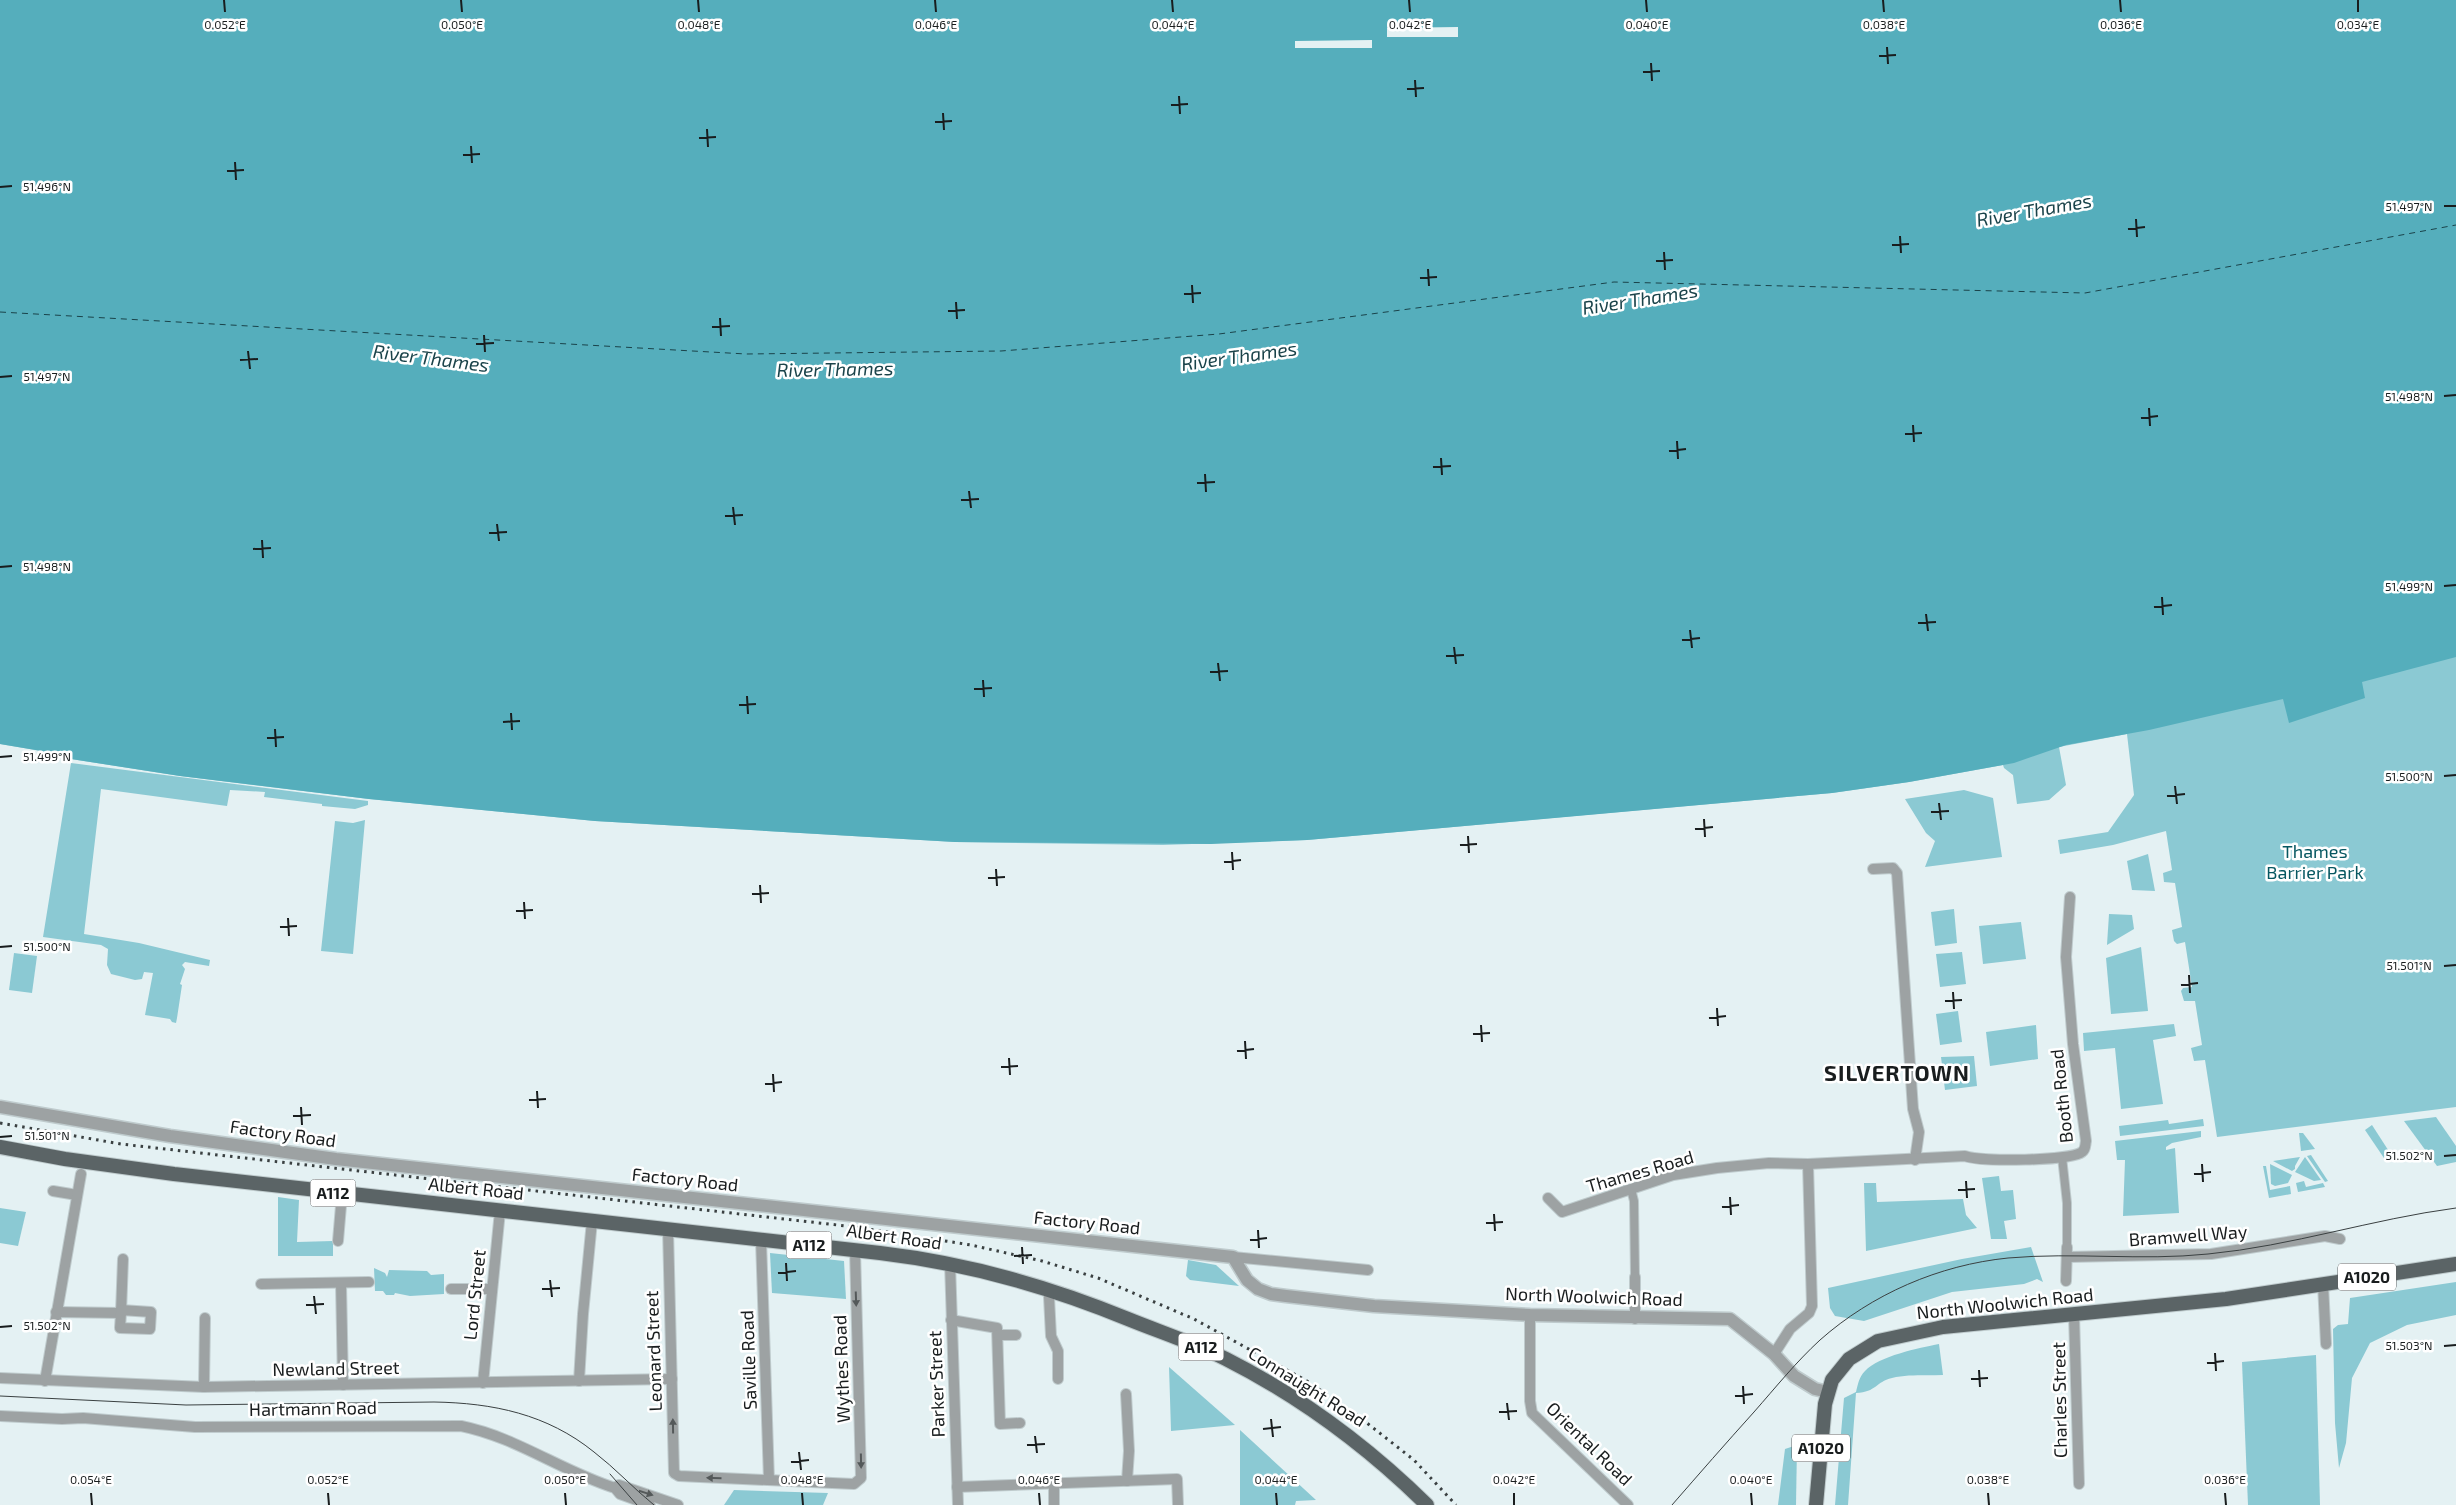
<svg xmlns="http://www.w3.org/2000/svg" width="2456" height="1505" viewBox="0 0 2456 1505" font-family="'Exo 2',sans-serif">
  <rect width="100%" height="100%" fill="#e4f1f3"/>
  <!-- green -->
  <g fill="#8bc9d3">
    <polygon points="2456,464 2456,1107 2217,1137 2205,1060 2194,1061 2191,1048 2202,1045 2195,1001 2184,1001 2181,991 2183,988 2192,987 2185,942 2177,944 2174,941 2172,930 2182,927 2175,883 2164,882 2163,873 2172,870 2166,831 2113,845 2060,854 2058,840 2108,832 2134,795 2127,734 2059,747 2066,785 2049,800 2017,804 2013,775 2004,768 2003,765 1909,782 1832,793 1307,840 1163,845 955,842 595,821 369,799 180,776 71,759 71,756 0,744 0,682"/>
    <polygon points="71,763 368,801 368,805 355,809 322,806 322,804 264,797 265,792 230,790 227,806 101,789 84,934 139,943 210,960 209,966 185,962 182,965 185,969 180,984 182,985 177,1018 176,1023 172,1022 170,1019 145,1015 153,973 144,972 142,979 135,980 111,974 107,965 108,949 101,945 43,937"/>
    <polygon points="1964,790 1993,798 2002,857 1925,867 1935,841 1926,833 1905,799"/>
    <polygon points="365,820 353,954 321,951 335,821 353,823"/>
    <polygon points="2148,854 2155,891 2132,890 2127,861"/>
    <polygon points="1954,909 1957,943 1935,946 1931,912"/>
    <polygon points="2109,914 2132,915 2134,929 2107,945"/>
    <polygon points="2021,922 2026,959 1983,964 1979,926"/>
    <polygon points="2141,947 2148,1011 2111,1014 2106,958"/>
    <polygon points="1962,952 1966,984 1940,987 1936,954"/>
    <polygon points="14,953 37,956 32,993 9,990"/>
    <polygon points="1958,1011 1962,1042 1940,1045 1936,1014"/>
    <polygon points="2174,1024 2176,1036 2153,1040 2163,1104 2121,1109 2115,1048 2084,1051 2083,1033"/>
    <polygon points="2036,1025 2038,1059 1990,1066 1986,1032"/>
    <polygon points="1974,1056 1977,1086 1945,1090 1941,1057"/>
    <polygon points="2436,1117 2456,1146 2456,1162 2437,1166 2404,1121"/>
    <polygon points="2203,1119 2204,1126 2120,1136 2119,1126 2168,1120 2169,1124"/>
    <polygon points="2372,1125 2392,1156 2386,1161 2365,1130"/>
    <polygon points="2201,1131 2201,1137 2172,1143 2166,1147 2166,1150 2175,1148 2179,1213 2123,1216 2125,1160 2117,1160 2115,1141"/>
    <polygon points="2299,1133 2303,1133 2315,1149 2301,1151"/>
    <polygon points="2311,1155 2328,1181 2325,1182 2307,1156"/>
    <polygon points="2300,1157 2295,1166 2295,1169 2292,1171 2273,1161"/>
    <polygon points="2305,1157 2321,1180 2314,1181 2295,1172"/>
    <polygon points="2270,1164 2292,1175 2288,1183 2275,1186 2271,1184"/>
    <polygon points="2263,1166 2266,1166 2270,1190 2290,1186 2291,1194 2269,1198"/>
    <polygon points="1999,1176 2001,1191 2013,1190 2016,1219 2004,1221 2007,1239 1991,1239 1982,1178"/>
    <polygon points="2304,1181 2306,1187 2323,1183 2325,1187 2298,1192 2296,1183"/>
    <polygon points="1864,1183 1876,1183 1877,1202 1963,1199 1966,1215 1977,1228 1866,1251"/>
    <polygon points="278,1197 299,1200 297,1242 333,1241 333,1256 278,1256"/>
    <polygon points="0,1208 26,1212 18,1246 0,1243"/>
    <polygon points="2031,1247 2043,1282 2037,1279 2024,1284 1952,1292 1864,1321 1835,1316 1830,1308 1828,1288 1962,1259"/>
    <polygon points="770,1253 844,1261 846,1299 772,1293"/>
    <polygon points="1188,1260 1216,1265 1239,1286 1190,1280 1186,1276"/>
    <polygon points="374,1268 385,1273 387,1277 389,1270 427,1271 431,1275 444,1274 444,1294 410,1296 395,1293 394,1295 386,1295 383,1291 375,1291"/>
    <polygon points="2456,1282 2456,1315 2407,1325 2370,1343 2352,1378 2346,1443 2339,1468 2335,1423 2333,1329 2338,1325 2348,1324 2350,1298"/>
    <path d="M 1939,1344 L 1943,1375 C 1927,1376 1908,1374 1892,1378 C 1875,1382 1877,1392 1856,1393 L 1848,1505 L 1835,1505 L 1844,1398 L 1856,1392 C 1858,1384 1859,1377 1865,1371 C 1879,1356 1919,1348 1939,1344 Z"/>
    <polygon points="2316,1355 2320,1505 2248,1505 2242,1362"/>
    <polygon points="1169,1367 1235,1425 1171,1431"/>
    <polygon points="1240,1430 1316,1500 1296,1501 1295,1505 1240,1505"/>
    <polygon points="1797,1445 1796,1505 1778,1505 1785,1449"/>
    <polygon points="734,1490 828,1493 823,1505 724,1505"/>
  </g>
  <!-- water -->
  <polygon fill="#55aebc" points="0,0 2456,0 2456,657 2362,682 2365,698 2289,723 2283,699 2149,730 2066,745 2014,763 1909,782 1832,793 1409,831 1307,840 1211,844 955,842 595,821 369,799 180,776 71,759 71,756 0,744"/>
  <!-- pier -->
  <g fill="#e4f1f3">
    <polygon points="1458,27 1458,37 1387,37 1387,28"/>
    <polygon points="1372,40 1372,48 1295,48 1295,41"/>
  </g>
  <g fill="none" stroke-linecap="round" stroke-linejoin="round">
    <!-- ferry -->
    <polyline stroke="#1a434a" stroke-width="1" stroke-dasharray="6 5" stroke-linecap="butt" points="0,312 746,354 1001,351 1219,334 1614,282 2085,293 2456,225"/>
    <!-- pedestrian casing -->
    <g stroke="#bfcbcd" stroke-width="10">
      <g id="pedestrian">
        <polyline points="2062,1157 2067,1203 2067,1247"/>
        <polyline points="1631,1189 1634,1201 1635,1277"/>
      </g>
    </g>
    <!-- minor casing -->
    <g stroke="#bfcbcd" stroke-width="12">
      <g id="minor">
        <polyline points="1873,869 1893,868 1897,873 1913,1109 1919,1132 1915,1160"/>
        <polyline points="53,1191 77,1195"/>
        <path d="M 1548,1198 L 1562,1212 L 1673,1175 L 1717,1168 L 1769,1163 L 1808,1164 L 1965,1156 C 1980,1162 2071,1161 2082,1152 C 2086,1149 2085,1145 2086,1141 L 2073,1044 L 2066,957 L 2070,897"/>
        <polyline points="668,1229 674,1473 679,1476 854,1484 861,1478 855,1250"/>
        <polyline points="761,1240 769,1480"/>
        <polyline points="338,1241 342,1194"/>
        <polyline points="1233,1257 1368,1270"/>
        <polyline points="2067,1257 2211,1254 2325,1236 2340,1239"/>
        <polyline points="950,1263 958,1505"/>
        <polyline points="1635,1277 1635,1319"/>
        <polyline points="2066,1281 2067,1247"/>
        <polyline points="341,1283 343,1385"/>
        <polyline points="261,1284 369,1282"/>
        <polyline points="2323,1284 2326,1344"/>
        <polyline points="451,1289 492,1289"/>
        <polyline points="1051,1290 1049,1297 1051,1336 1058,1351 1058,1379"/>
        <polyline points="56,1312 121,1313 123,1259"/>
        <polyline points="121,1313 120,1328 150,1329 151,1312 121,1310"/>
        <polyline points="1530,1315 1530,1401 1532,1413 1628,1505"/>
        <polyline points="2074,1315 2079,1484"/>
        <polyline points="951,1320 997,1328 1000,1424 1020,1423"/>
        <polyline points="998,1335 1016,1335"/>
        <polyline points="1774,1354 1790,1329 1809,1313 1812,1306 1808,1164"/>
        <polyline points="0,1378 204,1387 672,1379"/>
        <polyline points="45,1381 81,1174"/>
        <polyline points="579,1381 583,1314 592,1221"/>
        <polyline points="483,1383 500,1211"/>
        <polyline points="204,1387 205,1318"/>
        <polyline points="1126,1394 1129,1451 1127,1481"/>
        <path d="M 0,1416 L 62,1419 L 83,1418 L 195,1427 L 461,1426 C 516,1437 561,1471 615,1488 L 620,1494 L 650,1505"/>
        <polyline points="1054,1483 1054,1505"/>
        <polyline points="957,1487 1177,1479 1178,1505"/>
        <polyline points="615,1488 619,1485 678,1505"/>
      </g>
    </g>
    <!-- tertiary casing -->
    <g stroke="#bfcbcd" stroke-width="15">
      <polyline id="tertiary" points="0,1107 170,1136 336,1159 1233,1257 1247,1280 1258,1289 1271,1294 1286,1296 1374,1306 1530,1315 1730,1319 1774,1354 1794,1376 1815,1389 1828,1392"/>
    </g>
    <!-- primary casing -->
    <g stroke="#bfcbcd" stroke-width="16">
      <g id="primary">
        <path d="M 0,1147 L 65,1159 L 174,1174 L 880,1253 C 965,1263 1048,1286 1128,1319 C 1160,1332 1194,1343 1226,1359 C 1301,1397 1367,1446 1427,1505"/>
        <polyline points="1816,1505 1825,1404 1832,1380 1849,1359 1878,1341 1943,1327 2226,1299 2456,1264"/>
      </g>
    </g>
    <!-- pedestrian -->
    <use href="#pedestrian" stroke="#9da2a3" stroke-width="8"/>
    <!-- minor -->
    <use href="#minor" stroke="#9da2a3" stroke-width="10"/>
    <!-- tertiary -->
    <use href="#tertiary" stroke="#9da2a3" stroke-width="12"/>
    <!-- primary -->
    <use href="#primary" stroke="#5b6466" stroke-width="14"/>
    <!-- tram -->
    <g stroke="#3a4041" stroke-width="1">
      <path d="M 0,1396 L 186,1405 L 434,1402 C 493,1403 547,1414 594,1452 C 615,1468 633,1488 654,1505"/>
      <polyline points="610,1474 637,1505"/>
      <path d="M 1672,1505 C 1699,1474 1726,1443 1754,1412 C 1776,1387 1796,1362 1820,1340 C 1872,1294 1939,1265 2008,1258 C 2075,1252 2141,1261 2208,1254 C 2292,1246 2372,1219 2456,1208"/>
    </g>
    <!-- rail -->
    <polyline stroke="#3a4041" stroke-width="3" stroke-dasharray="2.5 5" stroke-linecap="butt" points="0,1123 121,1144 855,1227 971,1245 1042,1261 1098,1278 1194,1319 1307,1381 1358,1416 1414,1460 1456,1505"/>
  </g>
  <!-- one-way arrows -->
  <defs><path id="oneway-solid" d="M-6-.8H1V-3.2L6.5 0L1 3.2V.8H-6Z" transform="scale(1.25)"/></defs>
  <g fill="#54595a">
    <use href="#oneway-solid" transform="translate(856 1299) rotate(88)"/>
    <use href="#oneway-solid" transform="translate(673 1426) rotate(-91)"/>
    <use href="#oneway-solid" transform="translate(861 1461) rotate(89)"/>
    <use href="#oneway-solid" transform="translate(714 1478) rotate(-178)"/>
    <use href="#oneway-solid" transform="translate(646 1493) rotate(18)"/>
  </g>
  <!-- ticks -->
  <path fill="none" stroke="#191d1e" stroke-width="2" d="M 224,0 L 225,12M 461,0 L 462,12M 698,0 L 699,12M 935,0 L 936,12M 1172,0 L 1173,12M 1409,0 L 1410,12M 1646,0 L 1647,12M 1883,0 L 1884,12M 2120,0 L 2121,12M 2358,0 L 2358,12M 1887,47 L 1888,64M 1879,56 L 1896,55M 1651,63 L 1652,81M 1643,72 L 1660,71M 1415,80 L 1416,97M 1407,89 L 1424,88M 1179,96 L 1180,114M 1171,105 L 1188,104M 943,113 L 944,130M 935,122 L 952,121M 707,129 L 708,147M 699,138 L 716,137M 471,146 L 472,163M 463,155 L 480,154M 235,162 L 236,180M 227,171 L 244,170M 0,187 L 12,186M 2444,206 L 2456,206M 2136,219 L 2137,237M 2128,229 L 2145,227M 1900,236 L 1901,253M 1892,245 L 1909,244M 1664,252 L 1665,270M 1656,261 L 1673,260M 1428,269 L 1429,286M 1420,278 L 1437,277M 1192,285 L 1193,303M 1184,294 L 1201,293M 956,302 L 957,319M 948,311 L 965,310M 720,318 L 721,336M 712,327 L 730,326M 484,335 L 485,352M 476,344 L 494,343M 248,351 L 250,369M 240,360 L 258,359M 0,377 L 12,376M 2444,396 L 2456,395M 2149,408 L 2150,426M 2141,418 L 2158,416M 1913,425 L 1914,442M 1905,434 L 1922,433M 1677,441 L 1678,459M 1669,451 L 1686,449M 1441,458 L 1442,475M 1433,467 L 1451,466M 1205,474 L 1206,492M 1197,483 L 1215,482M 969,491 L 971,508M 961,500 L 979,499M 733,507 L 735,525M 725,516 L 743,515M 497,524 L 499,541M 489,533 L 507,532M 262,540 L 263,558M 253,549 L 271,548M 0,567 L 12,566M 2444,586 L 2456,585M 2162,597 L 2163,615M 2154,607 L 2172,605M 1926,614 L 1928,631M 1918,623 L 1936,622M 1690,630 L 1692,648M 1682,640 L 1700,638M 1454,647 L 1456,664M 1446,656 L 1464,655M 1218,663 L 1220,681M 1210,672 L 1228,671M 983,680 L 984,697M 974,689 L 992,688M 747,696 L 748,714M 739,705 L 756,704M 511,713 L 512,730M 503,722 L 520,721M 275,729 L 276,747M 267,738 L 284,737M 0,757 L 12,756M 2444,776 L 2456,775M 2175,786 L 2177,804M 2167,796 L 2185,794M 1939,803 L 1941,820M 1931,812 L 1949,811M 1704,819 L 1705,837M 1695,829 L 1713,827M 1468,836 L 1469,853M 1460,845 L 1477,844M 1232,852 L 1233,870M 1224,862 L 1241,860M 996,869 L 997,886M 988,878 L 1005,877M 760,885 L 761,903M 752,894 L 769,893M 524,902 L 525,919M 516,911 L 533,910M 288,918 L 289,936M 280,927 L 297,926M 0,947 L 12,946M 2444,966 L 2456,965M 2189,975 L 2190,993M 2181,985 L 2198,983M 1953,992 L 1954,1009M 1945,1001 L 1962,1000M 1717,1008 L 1718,1026M 1709,1018 L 1726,1016M 1481,1025 L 1482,1042M 1473,1034 L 1490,1033M 1245,1041 L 1246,1059M 1237,1051 L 1254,1049M 1009,1058 L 1010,1075M 1001,1067 L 1018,1066M 773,1074 L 774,1092M 765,1084 L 782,1082M 537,1091 L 538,1108M 529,1100 L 546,1099M 301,1107 L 302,1125M 293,1116 L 311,1115M 0,1137 L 12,1136M 2444,1156 L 2456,1155M 2202,1164 L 2203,1182M 2194,1174 L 2211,1172M 1966,1181 L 1967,1198M 1958,1190 L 1975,1189M 1730,1197 L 1731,1215M 1722,1207 L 1739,1205M 1494,1214 L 1495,1231M 1486,1223 L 1503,1222M 1258,1230 L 1259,1248M 1250,1240 L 1267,1238M 1022,1247 L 1023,1264M 1014,1256 L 1032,1255M 786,1263 L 787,1281M 778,1273 L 796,1271M 550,1280 L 552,1297M 542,1289 L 560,1288M 314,1296 L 316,1314M 306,1305 L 324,1304M 0,1327 L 12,1326M 2444,1346 L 2456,1345M 2215,1353 L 2216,1371M 2207,1363 L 2224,1361M 1979,1370 L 1980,1387M 1971,1379 L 1988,1378M 1743,1386 L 1744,1404M 1735,1396 L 1753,1394M 1507,1403 L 1509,1420M 1499,1412 L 1517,1411M 1271,1419 L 1273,1437M 1263,1429 L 1281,1427M 1035,1436 L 1037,1453M 1027,1445 L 1045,1444M 799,1452 L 801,1470M 791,1462 L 809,1460M 91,1493 L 92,1505M 328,1493 L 329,1505M 565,1493 L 566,1505M 802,1493 L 803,1505M 1039,1493 L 1040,1505M 1276,1493 L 1277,1505M 1514,1493 L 1514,1505M 1751,1493 L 1752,1505M 1988,1493 L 1989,1505M 2225,1493 L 2226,1505"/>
  <g text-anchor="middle" stroke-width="5" stroke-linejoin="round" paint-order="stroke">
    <!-- shield labels -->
    <g fill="#fff" stroke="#5e6162" stroke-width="1">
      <rect x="310.5" y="1179.5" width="45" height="27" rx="4"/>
      <rect x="786.5" y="1231.5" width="45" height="27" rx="4"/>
      <rect x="2338" y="1263.5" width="58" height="27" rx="4"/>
      <rect x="1178.5" y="1333.5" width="45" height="27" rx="4"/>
      <rect x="1792" y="1434.5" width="58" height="27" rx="4"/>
    </g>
    <g font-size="16" font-weight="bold" fill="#191d1e">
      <text x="333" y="1199">A112</text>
      <text x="809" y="1251">A112</text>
      <text x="2367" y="1283">A1020</text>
      <text x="1201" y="1353">A112</text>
      <text x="1821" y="1454">A1020</text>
    </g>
    <!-- park labels -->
    <g font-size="18" fill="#065761" stroke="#fff">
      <text x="2315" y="858">Thames<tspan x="2315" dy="21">Barrier Park</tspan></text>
    </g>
    <!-- street labels -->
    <g font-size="18" fill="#191d1e" stroke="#fff">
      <text transform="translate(2062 1096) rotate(-96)" y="6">Booth Road</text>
      <text transform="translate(283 1134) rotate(8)" y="6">Factory Road</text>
      <text transform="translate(1640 1172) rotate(-16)" y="6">Thames Road</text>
      <text transform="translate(685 1180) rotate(6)" y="6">Factory Road</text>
      <text transform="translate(476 1189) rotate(6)" y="6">Albert Road</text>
      <text transform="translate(1087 1223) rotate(6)" y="6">Factory Road</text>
      <text transform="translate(2188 1236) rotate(-4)" y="6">Bramwell Way</text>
      <text transform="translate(894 1237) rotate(8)" y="6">Albert Road</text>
      <text transform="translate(475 1295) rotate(-84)" y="6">Lord Street</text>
      <text transform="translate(1594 1297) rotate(2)" y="6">North Woolwich Road</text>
      <text transform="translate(2005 1304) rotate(-6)" y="6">North Woolwich Road</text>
      <text transform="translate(654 1351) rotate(-92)" y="6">Leonard Street</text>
      <text transform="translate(749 1360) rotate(-92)" y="6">Saville Road</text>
      <text transform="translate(336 1369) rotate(-1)" y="6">Newland Street</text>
      <text transform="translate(842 1369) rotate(-92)" y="6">Wythes Road</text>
      <text transform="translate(937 1384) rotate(-92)" y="6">Parker Street</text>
      <text transform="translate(1307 1387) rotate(32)" y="6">Connaught Road</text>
      <text transform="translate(2060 1400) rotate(-91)" y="6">Charles Street</text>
      <text transform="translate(313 1409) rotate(-1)" y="6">Hartmann Road</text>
      <text transform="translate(1589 1444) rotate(44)" y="6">Oriental Road</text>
    </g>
    <!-- water labels -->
    <g font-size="19" font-style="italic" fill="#1a434a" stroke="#fff">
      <text transform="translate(2034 210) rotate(-10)" y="7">River Thames</text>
      <text transform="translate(1640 299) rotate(-9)" y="7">River Thames</text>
      <text transform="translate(1239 356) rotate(-8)" y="7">River Thames</text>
      <text transform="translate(431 358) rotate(7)" y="7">River Thames</text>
      <text transform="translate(835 369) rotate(-1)" y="7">River Thames</text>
    </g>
    <!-- district labels -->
    <g font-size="22" font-weight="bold" letter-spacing="1" fill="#191d1e" stroke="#fff">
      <text x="1897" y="1081">SILVERTOWN</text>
    </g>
  </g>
  <g font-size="12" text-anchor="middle" fill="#191d1e" stroke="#fff" stroke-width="5" stroke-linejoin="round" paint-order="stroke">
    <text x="225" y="29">0.052°E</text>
    <text x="462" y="29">0.050°E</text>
    <text x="699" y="29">0.048°E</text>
    <text x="936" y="29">0.046°E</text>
    <text x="1173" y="29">0.044°E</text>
    <text x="1410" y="29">0.042°E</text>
    <text x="1647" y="29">0.040°E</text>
    <text x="1884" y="29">0.038°E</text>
    <text x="2121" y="29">0.036°E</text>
    <text x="2358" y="29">0.034°E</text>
    <text x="47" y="191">51.496°N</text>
    <text x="2409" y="211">51.497°N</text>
    <text x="47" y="381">51.497°N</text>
    <text x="2409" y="401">51.498°N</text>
    <text x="47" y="571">51.498°N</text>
    <text x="2409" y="591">51.499°N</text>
    <text x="47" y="761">51.499°N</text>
    <text x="2409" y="781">51.500°N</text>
    <text x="47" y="951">51.500°N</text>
    <text x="2409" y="970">51.501°N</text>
    <text x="47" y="1140">51.501°N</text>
    <text x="2409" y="1160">51.502°N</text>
    <text x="47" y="1330">51.502°N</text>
    <text x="2409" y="1350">51.503°N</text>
    <text x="91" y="1484">0.054°E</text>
    <text x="328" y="1484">0.052°E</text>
    <text x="565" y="1484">0.050°E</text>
    <text x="802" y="1484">0.048°E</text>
    <text x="1039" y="1484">0.046°E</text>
    <text x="1276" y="1484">0.044°E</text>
    <text x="1514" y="1484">0.042°E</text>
    <text x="1751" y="1484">0.040°E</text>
    <text x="1988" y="1484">0.038°E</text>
    <text x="2225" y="1484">0.036°E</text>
  </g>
</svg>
